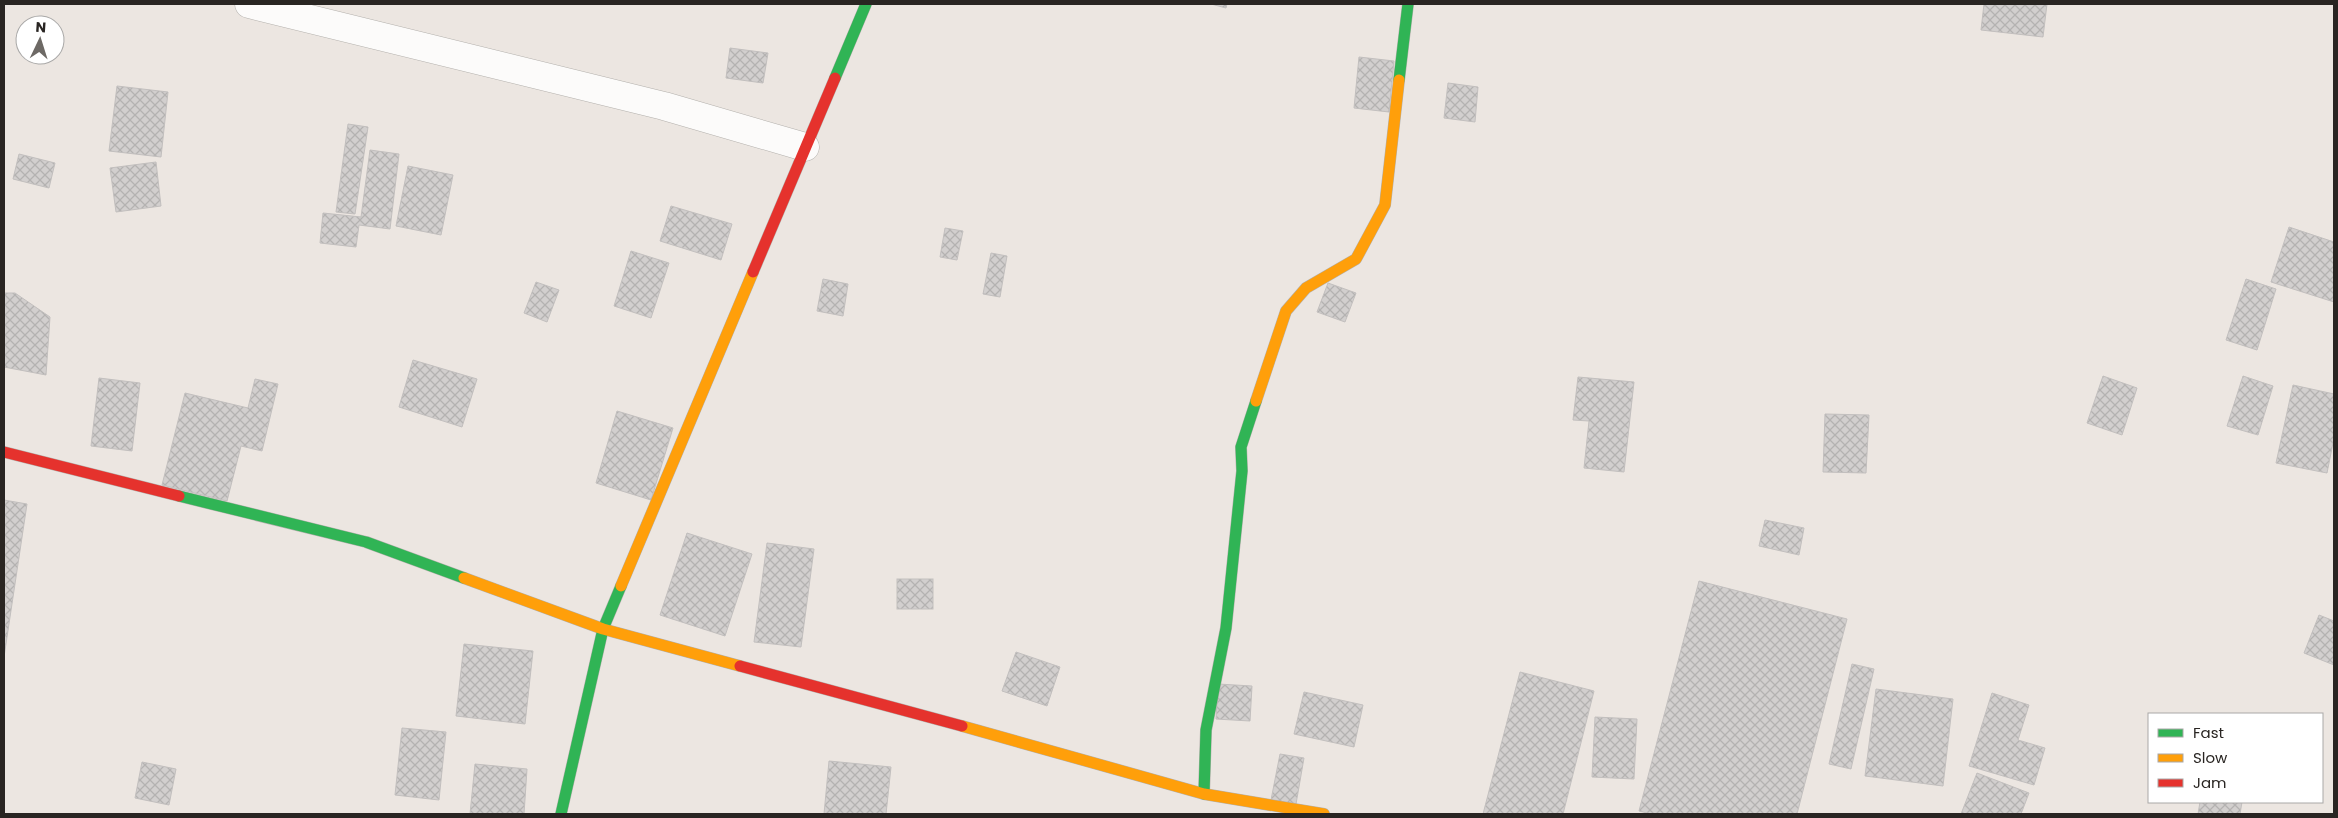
<svg xmlns="http://www.w3.org/2000/svg" width="2338" height="818" viewBox="0 0 2338 818" font-family="Poppins,sans-serif">
  <defs>
    <pattern id="building-cross-hatch" width="8" height="8" patternUnits="userSpaceOnUse" patternTransform="scale(1.25)"><rect width="8" height="8" fill="#d2cfce"/><path d="M0 0l8 8M0 8l8-8" fill="none" stroke="#b4b2b1"/></pattern>
  </defs>
  <rect width="100%" height="100%" fill="#ece6e1"/>
  <!-- building -->
  <g fill="url(#building-cross-hatch)" stroke="#c2bfbe">
    <polygon points="1211,4 1227,4 1226,8"/>
    <polygon points="1984,4 2047,4 2043,37 1981,30"/>
    <polygon points="730,48 768,53 763,83 726,78"/>
    <polygon points="1359,57 1394,61 1389,112 1354,108"/>
    <polygon points="1448,83 1478,87 1475,122 1444,118"/>
    <polygon points="117,86 168,92 161,157 109,151"/>
    <polygon points="348,124 368,127 355,214 336,212"/>
    <polygon points="370,150 399,154 390,229 359,225 356,247 320,243 323,213 361,217"/>
    <polygon points="19,154 55,163 49,188 13,179"/>
    <polygon points="156,162 161,206 116,212 110,168"/>
    <polygon points="408,166 453,175 441,235 396,226"/>
    <polygon points="671,206 732,224 721,260 660,241"/>
    <polygon points="2289,227 2334,242 2334,302 2271,282"/>
    <polygon points="945,228 963,231 957,260 940,257"/>
    <polygon points="631,251 669,263 651,318 614,306"/>
    <polygon points="991,253 1007,256 1000,297 983,294"/>
    <polygon points="823,279 848,284 843,316 817,311"/>
    <polygon points="2246,279 2276,289 2257,350 2226,340"/>
    <polygon points="536,282 559,290 547,322 524,313"/>
    <polygon points="1328,283 1356,293 1345,322 1317,312"/>
    <polygon points="4,293 15,293 50,317 46,375 4,367"/>
    <polygon points="413,360 477,379 462,427 399,407"/>
    <polygon points="2103,376 2137,388 2122,435 2087,423"/>
    <polygon points="2243,376 2273,386 2258,435 2227,426"/>
    <polygon points="1578,377 1634,382 1624,472 1584,468 1589,421 1573,420"/>
    <polygon points="99,378 140,383 132,451 91,446"/>
    <polygon points="255,379 278,384 262,451 241,446 227,501 162,485 185,393 248,408"/>
    <polygon points="2293,385 2334,394 2334,438 2327,473 2276,463"/>
    <polygon points="617,411 673,428 651,500 596,483"/>
    <polygon points="1825,414 1869,415 1866,473 1823,472"/>
    <polygon points="4,500 27,504 4,657"/>
    <polygon points="1765,520 1804,528 1799,555 1759,546"/>
    <polygon points="687,533 752,554 725,636 660,615"/>
    <polygon points="767,543 814,549 801,647 754,642"/>
    <rect x="897" y="579" width="36" height="30"/>
    <polygon points="1699,581 1847,619 1797,814 1651,814 1639,811"/>
    <polygon points="2319,615 2334,621 2334,665 2304,653"/>
    <polygon points="464,644 533,651 525,724 456,716"/>
    <polygon points="1016,652 1060,667 1047,706 1002,691"/>
    <polygon points="1852,664 1874,669 1851,769 1829,764"/>
    <polygon points="1520,672 1594,691 1563,814 1483,814"/>
    <polygon points="1218,684 1252,686 1250,721 1216,719"/>
    <polygon points="1876,689 1953,699 1943,786 1865,776"/>
    <polygon points="1304,692 1363,705 1354,747 1294,734"/>
    <polygon points="1992,693 2029,705 2018,740 2045,748 2034,785 1969,766"/>
    <polygon points="1595,717 1637,719 1634,779 1592,777"/>
    <polygon points="402,728 446,732 439,800 395,795"/>
    <polygon points="1280,754 1304,758 1296,804 1271,800"/>
    <polygon points="829,761 891,767 886,814 824,814"/>
    <polygon points="142,762 176,769 169,805 135,798"/>
    <polygon points="475,764 527,769 524,814 470,814"/>
    <polygon points="1977,773 2029,793 2021,814 1961,814"/>
    <polygon points="2200,802 2242,802 2240,814 2198,814"/>
  </g>
  <g fill="none" stroke-linecap="round" stroke-linejoin="round">
    <!-- street casing -->
    <g stroke="#b3b0ac" stroke-width="29">
      <polyline id="street" points="249,4 664,106 805,147"/>
    </g>
    <!-- fast casing -->
    <g stroke="#b3b0ac" stroke-width="12">
      <g id="fast">
        <polyline points="835,78 866,4"/>
        <polyline points="1399,80 1408,4"/>
        <polyline points="179,496 366,542 464,578"/>
        <polyline points="1204,794 1206,730 1226,628 1242,471 1241,447 1256,401"/>
        <polyline points="561,814 603,629 621,586"/>
      </g>
    </g>
    <!-- slow casing -->
    <g stroke="#b3b0ac" stroke-width="12">
      <g id="slow">
        <polyline points="1256,401 1286,311 1306,288 1356,259 1385,205 1399,80"/>
        <polyline points="464,578 603,629 740,666"/>
        <polyline points="621,586 753,272"/>
        <polyline points="962,726 1204,794 1324,814"/>
      </g>
    </g>
    <!-- jam casing -->
    <g stroke="#b3b0ac" stroke-width="12">
      <g id="jam">
        <polyline points="753,272 835,78"/>
        <polyline points="4,452 179,496"/>
        <polyline points="740,666 962,726"/>
      </g>
    </g>
    <!-- street -->
    <use href="#street" stroke="#fcfbfa" stroke-width="28"/>
    <!-- fast -->
    <use href="#fast" stroke="#30b455" stroke-width="11"/>
    <!-- slow -->
    <use href="#slow" stroke="#ff9f0a" stroke-width="11"/>
    <!-- jam -->
    <use href="#jam" stroke="#e5322d" stroke-width="11"/>
  </g>
  <!-- border -->
  <rect width="2338" height="818" fill="none" stroke="#292522" stroke-width="10"/>
  <!-- legend -->
  <rect x="2148" y="713" width="175" height="90" fill="#ffffff" stroke="#a9a8a7"/>
  <rect x="2158" y="729" width="25" height="8" fill="#30b455" stroke="#a9a8a7"/>
  <text x="2193" y="738" font-size="15" fill="#292522">Fast</text>
  <rect x="2158" y="754" width="25" height="8" fill="#ff9f0a" stroke="#a9a8a7"/>
  <text x="2193" y="763" font-size="15" fill="#292522">Slow</text>
  <rect x="2158" y="779" width="25" height="8" fill="#e5322d" stroke="#a9a8a7"/>
  <text x="2193" y="788" font-size="15" fill="#292522">Jam</text>
  <!-- north arrow -->
  <g transform="translate(40 40) rotate(4)"><circle r="24" fill="#ffffff" stroke="#a9a8a7"/>
  <path d="M0-4L9 19L0 12L-9 19Z" fill="#6d6965"/>
  <text y="-8" font-size="14" font-weight="bold" text-anchor="middle" fill="#292522">N</text>
  </g>
</svg>
